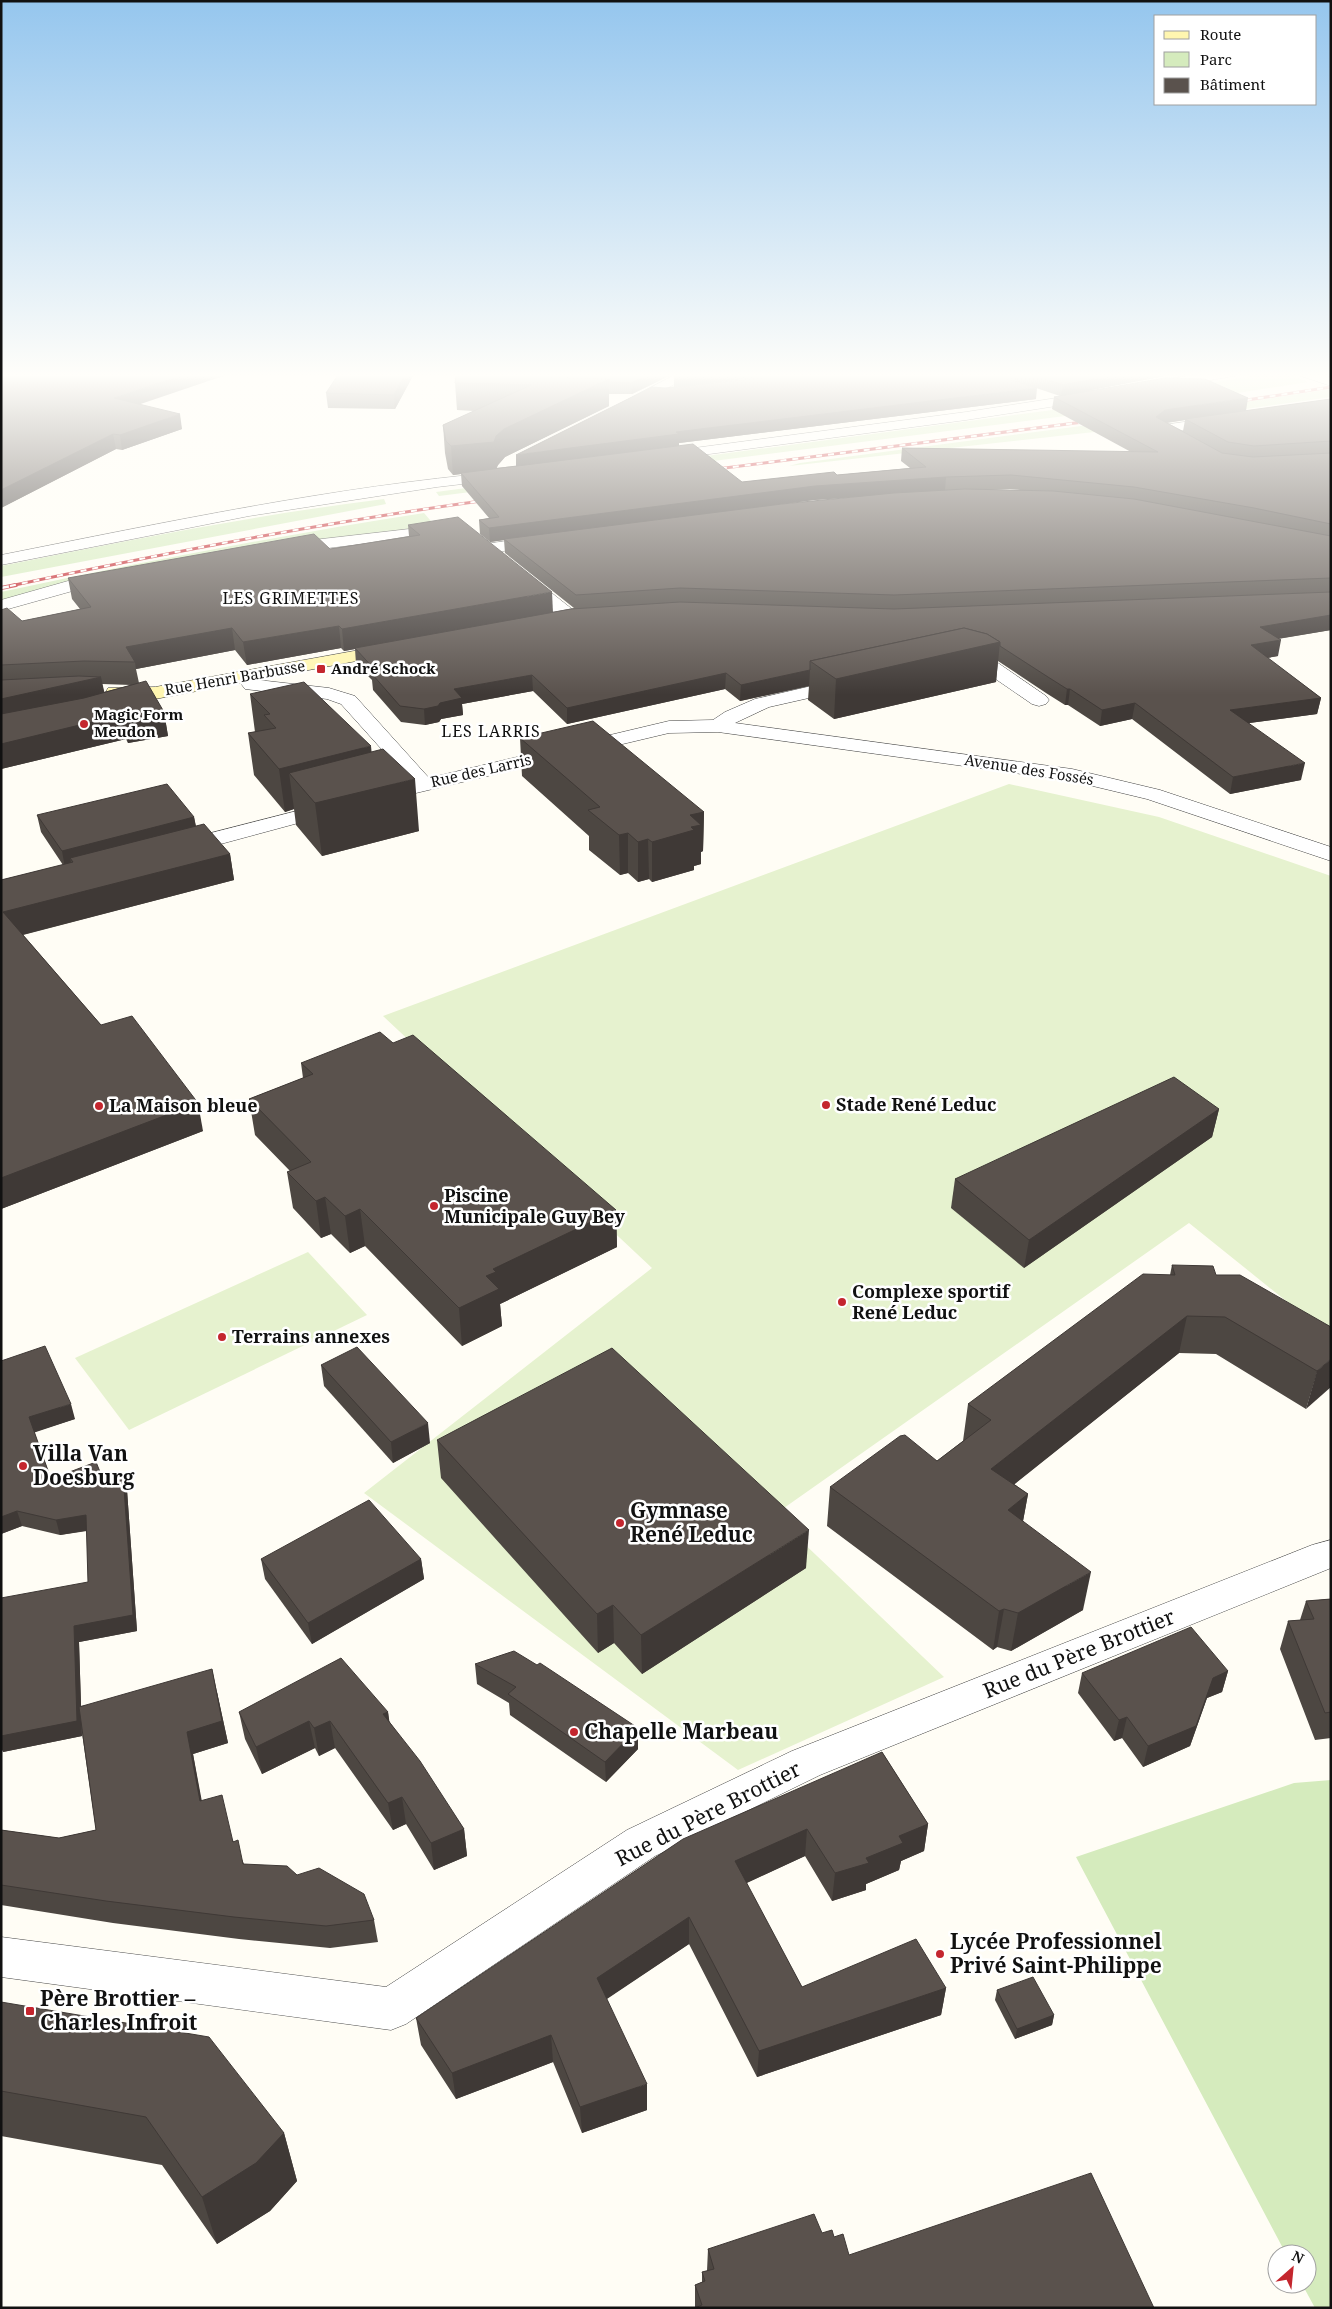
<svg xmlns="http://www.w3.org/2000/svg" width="1332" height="2309" viewBox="0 0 1332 2309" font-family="'Noto Serif',serif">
  <rect width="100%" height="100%" fill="#fffdf5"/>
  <!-- green -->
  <g fill="#d5ebbd">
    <polygon points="1262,374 1293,376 1308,382 1199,399 439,496 436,492 1060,409"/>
    <polygon points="1331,389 1331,397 1152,422 1139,427 789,466 800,463 1127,420"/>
    <path d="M 384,499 L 386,504 L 1,577 L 1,566 C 128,540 255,515 384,499 Z"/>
    <path d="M 424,513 L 437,528 L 1,603 L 1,592 C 142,562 282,535 424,513 Z"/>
    <polygon points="1331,1780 1331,2308 1315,2308 1302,2284 1307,2284 1307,2254 1286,2254 1076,1857 1294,1783"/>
  </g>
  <!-- pitch -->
  <g fill="#e6f2cf">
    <polygon points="1009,784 1159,817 1331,876 1331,1337 1189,1223 774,1515 944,1677 738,1770 364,1493 652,1268 383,1016"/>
    <polygon points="308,1252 367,1315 129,1430 75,1358"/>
  </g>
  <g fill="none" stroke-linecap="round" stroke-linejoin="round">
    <!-- street casing -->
    <g stroke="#444" stroke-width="1">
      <g id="street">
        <polygon points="680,372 697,372 632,407 622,407 620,404"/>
        <polygon points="1212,372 1241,372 1234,376 1157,389 1150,385 1157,381"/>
        <polygon points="1296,372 1315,372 1331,377 1331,386 1298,375"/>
        <polygon points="1090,393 1097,397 1095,400 966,420 664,460 657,456 664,452 966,412"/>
        <polygon points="1220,417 1225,418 1227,421 1225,424 1178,431 1192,441 1185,445 1156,429 1163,425"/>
        <path d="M 500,472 L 505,473 L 507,476 L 505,479 L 437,487 L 249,516 L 1,565 L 1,555 C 167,522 332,487 500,472 Z"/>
        <polygon points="445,525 451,527 453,530 451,533 287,553 281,551 279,548 281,545 287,543"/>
        <polygon points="541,536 547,538 549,541 547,544 485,554 479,552 477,549 479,546 485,544"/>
        <polygon points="107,574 113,575 115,579 113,583 76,590 1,611 1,600 68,581"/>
        <polygon points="523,574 529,575 577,613 580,617 577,621 565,621 517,583 515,579 517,575"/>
        <polygon points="963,654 998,663 1046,696 1049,700 1046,704 1039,706 1032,704 984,671 957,664 954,660 957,656"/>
        <polygon points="245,671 252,673 258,680 329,688 355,696 429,778 669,721 713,720 725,712 755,699 846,678 853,680 855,684 853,688 769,707 735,723 1072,769 1160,790 1331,847 1331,861 1147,799 1072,781 718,732 669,733 378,802 371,800 368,796 371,792 411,782 341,704 327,699 245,689 236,677 238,673"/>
        <polygon points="332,802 339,804 343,808 339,812 180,855 172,853 169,848 172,843"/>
        <polygon points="1331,1540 1331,1568 820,1775 655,1856 406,2024 391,2030 1,1977 1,1937 386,1987 627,1830 792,1751 1312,1545"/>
      </g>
    </g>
    <!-- secondary casing -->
    <g stroke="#333" stroke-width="1">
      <polygon id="secondary" points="393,644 399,645 402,649 399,653 155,699 108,696 106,692 108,688 155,687"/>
    </g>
    <!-- street -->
    <use href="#street" fill="#fff" fill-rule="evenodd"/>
    <!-- secondary -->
    <use href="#secondary" fill="#fff6b0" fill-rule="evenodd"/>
    <!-- rail-far1 casing -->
    <g stroke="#c4262e" stroke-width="3">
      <g id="rail-far1">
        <polyline points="1234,402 1331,387"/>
        <polyline points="709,470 1091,421"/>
        <path d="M 10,586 C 169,552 327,522 488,500"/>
      </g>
    </g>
    <!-- rail casing -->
    <g stroke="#c4262e" stroke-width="4">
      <polyline id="rail" points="1,588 16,585"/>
    </g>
    <!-- rail-far1 -->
    <use href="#rail-far1" stroke="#fff" stroke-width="2" stroke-dasharray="6" stroke-linecap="butt"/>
    <!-- rail -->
    <use href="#rail" stroke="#fff" stroke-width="2.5" stroke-dasharray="8" stroke-linecap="butt"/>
  </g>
  <!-- wall -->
  <g fill="#4d4742" fill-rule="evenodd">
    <polygon points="1,372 140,404 182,429 122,450 116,449 1,508"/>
    <polygon points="320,372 415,372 395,409 328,408 326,393 339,373 334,374"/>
    <path d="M 458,372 L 677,372 L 632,394 L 609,394 L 609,406 L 505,457 L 498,465 L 496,468 L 516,466 L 665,388 L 1036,399 L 679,443 L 679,446 L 742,482 L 837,475 L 910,468 L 901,461 L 902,448 L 1131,452 L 1052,409 L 1054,397 L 1060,396 L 989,372 L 1186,372 L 1090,390 L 1246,411 L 1331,399 L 1331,630 L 1278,639 L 1278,656 L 1268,658 L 1321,698 L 1317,714 L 1249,723 L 1301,780 L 1230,794 L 1132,719 L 1100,726 L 1068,705 L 1065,705 L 1046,693 L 998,661 L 996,682 L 834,719 L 808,700 L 809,686 L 740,701 L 725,689 L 567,724 L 533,691 L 462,704 L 463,715 L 441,719 L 439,722 L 425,725 L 401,722 L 373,690 L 372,680 L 356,664 L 355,649 L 344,651 L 341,648 L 247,665 L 235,650 L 136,669 L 139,683 L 164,712 L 168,736 L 128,743 L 126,739 L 1,769 L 1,610 L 22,621 L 80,609 L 72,599 L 68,578 L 330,549 L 409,536 L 408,525 L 553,612 L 574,608 L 505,553 L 504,540 L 490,542 L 480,534 L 479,520 L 489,518 L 462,486 L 461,474 L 453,475 L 448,469 L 445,453 L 443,425 L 474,411 L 457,410 L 455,383 ZM 1185,420 L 1183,431 L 1167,423 ZM 1010,489 L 1020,490 L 990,490 ZM 860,497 L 763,507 L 814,500 ZM 102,684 L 131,685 L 104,692 Z"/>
    <polygon points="250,694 372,752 419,831 322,856 296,825 294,809 285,812 254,775 248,733 255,732"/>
    <polygon points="520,738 704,812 703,851 701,852 701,864 694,866 694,870 652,882 649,879 638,882 628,873 620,875 589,850 589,836 522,776"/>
    <polygon points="37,815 194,817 196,826 230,854 234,880 23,935 101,1025 203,1131 1,1209 1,880 63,865 41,832"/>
    <polygon points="393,1043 616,1210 617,1247 500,1304 502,1326 462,1346 365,1246 350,1253 331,1234 321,1238 293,1208 287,1172 290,1171 255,1135 249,1099 303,1078 301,1063"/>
    <polygon points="1219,1109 1212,1137 1024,1268 951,1208 955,1179"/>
    <polygon points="1172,1265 1216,1275 1331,1327 1306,1409 1216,1354 1179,1353 1014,1484 1028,1494 1023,1521 1083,1610 1011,1651 997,1647 993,1650 827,1526 830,1487 937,1461 963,1441 968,1404 1170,1275"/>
    <polygon points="1,1361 75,1419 34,1432 51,1479 105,1484 127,1490 137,1631 79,1642 81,1706 217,1692 228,1743 193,1754 201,1800 234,1842 244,1864 297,1875 374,1920 378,1942 330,1948 239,1939 113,1923 1,1905 1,1830 59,1838 96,1830 81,1726 82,1736 3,1752 88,1582 87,1531 60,1535 22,1526 1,1534"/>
    <polygon points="321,1365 430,1443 393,1463 324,1386"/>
    <polygon points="437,1440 806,1568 642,1674 614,1643 598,1653 441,1478"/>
    <polygon points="261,1559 421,1559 424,1579 312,1644 265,1579"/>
    <polygon points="1331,1599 1331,1738 1315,1740 1280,1649 1288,1621 1300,1620 1306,1601"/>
    <polygon points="475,1664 638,1749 606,1782 510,1715 509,1703 477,1684"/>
    <polygon points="1228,1671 1222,1692 1207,1698 1190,1746 1143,1767 1122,1738 1114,1741 1078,1693 1082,1673"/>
    <polygon points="239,1712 388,1712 389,1721 464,1829 467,1856 434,1870 406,1824 393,1830 335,1748 319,1756 315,1748 262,1774 245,1739"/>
    <polygon points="882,1752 928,1824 924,1851 901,1861 899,1870 866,1884 866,1890 832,1901 805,1856 746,1883 802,1987 946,1988 941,2015 757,2077 689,1944 606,1999 647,2110 582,2133 553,2062 456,2099 421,2045 416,2018"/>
    <polygon points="997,1990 1054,2015 1052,2025 1015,2039 995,2000"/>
    <polygon points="1,2002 284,2133 297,2181 270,2211 217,2244 162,2165 1,2136"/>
    <polygon points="822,2233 834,2237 849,2255 695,2308 695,2285 702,2282 702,2272 707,2271 708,2249"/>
  </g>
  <!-- shaded-wall -->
  <g fill="#3f3936">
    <polygon points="192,372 235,372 117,412 114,398"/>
    <polygon points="334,372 341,372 334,374"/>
    <polygon points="406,372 415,372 395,409 394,395"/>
    <polygon points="654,372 677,372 632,394 631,383"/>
    <polygon points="712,372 813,372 674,387 674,376"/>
    <polygon points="1130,372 1186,372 1061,396 1063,385"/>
    <polygon points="609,379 609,406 505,457 498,465 496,470 461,473 461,474 453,475 451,446 496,436 504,429"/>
    <polygon points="1037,388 1036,399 679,443 679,446 516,467 516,455 676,432"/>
    <polygon points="1248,398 1246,411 1185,419 1185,420 1163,423 1156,417 1165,410"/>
    <polygon points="180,414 182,429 122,450 120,435"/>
    <polygon points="113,434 116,449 1,508 1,490"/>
    <polygon points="946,477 945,490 814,500 505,540 504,539 504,540 490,542 489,528 815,486"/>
    <polygon points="552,592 553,613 344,651 342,629"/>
    <polygon points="1331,615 1331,630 1257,642 1260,627"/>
    <polygon points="339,626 341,648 247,665 243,642"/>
    <polygon points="232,628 235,650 136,669 135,662 126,647"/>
    <polygon points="1281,640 1278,656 1248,661 1251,645"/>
    <polygon points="1000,642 996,682 834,719 836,679"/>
    <polygon points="810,670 809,686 740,701 741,685"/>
    <polygon points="726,673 725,689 567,724 567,708"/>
    <polygon points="532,675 533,691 462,704 463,715 441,719 439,722 425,725 424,709 440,703 454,689"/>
    <polygon points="101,677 106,700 1,723 1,699"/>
    <polygon points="1067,689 1070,689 1068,705 1065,705"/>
    <polygon points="1321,698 1317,714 1227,726 1230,710"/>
    <polygon points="1135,703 1132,719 1100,726 1102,710"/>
    <polygon points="164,712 168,736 128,743 124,720"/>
    <polygon points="121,715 126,739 1,769 1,744"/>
    <polygon points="371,746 375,788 415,779 419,831 322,856 315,803 289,773 294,809 285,812 279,769"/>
    <polygon points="1305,763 1301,780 1230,794 1233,777"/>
    <polygon points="704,812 703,851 701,852 701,864 694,866 694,870 652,882 652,842 690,815"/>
    <polygon points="194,817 197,834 73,862 70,858 72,867 65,868 62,851"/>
    <polygon points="628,833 628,873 620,875 619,835"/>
    <polygon points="648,839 649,879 638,882 638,842"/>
    <polygon points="230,854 234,880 10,938 3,912"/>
    <polygon points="198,1103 203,1131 1,1209 1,1178"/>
    <polygon points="1219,1109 1212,1137 1024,1268 1029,1240"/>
    <polygon points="325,1197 331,1234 321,1238 316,1201"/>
    <polygon points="360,1209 365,1246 350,1253 345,1216"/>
    <polygon points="616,1210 617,1247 500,1304 502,1326 462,1346 459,1308 493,1269"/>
    <polygon points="1187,1316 1179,1353 986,1507 991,1469"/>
    <polygon points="1331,1359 1331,1387 1306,1409 1317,1371"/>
    <polygon points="71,1404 75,1419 33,1433 29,1417"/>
    <polygon points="428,1423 430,1443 393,1463 391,1442"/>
    <polygon points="123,1474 127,1490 137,1631 79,1642 82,1736 3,1752 1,1748 1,1736 74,1626"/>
    <polygon points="1028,1494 1021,1532 1008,1510"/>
    <polygon points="17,1511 22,1526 1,1534 1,1517"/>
    <polygon points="86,1515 90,1530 60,1535 56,1520"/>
    <polygon points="809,1530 806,1568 642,1674 641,1635"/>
    <polygon points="421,1559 424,1579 312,1644 308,1623"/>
    <polygon points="1091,1572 1083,1610 1011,1651 1018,1613"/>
    <polygon points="613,1605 614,1643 598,1653 597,1614"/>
    <polygon points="1004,1609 997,1647 993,1650 999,1611"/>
    <polygon points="212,1669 228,1743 193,1754 206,1823 200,1801 187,1732"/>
    <polygon points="1228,1671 1222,1692 1207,1698 1190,1746 1143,1767 1148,1746 1213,1678"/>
    <polygon points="388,1712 392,1739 383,1714"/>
    <polygon points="1127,1717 1122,1738 1114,1741 1119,1720"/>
    <polygon points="309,1721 315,1748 262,1774 256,1747"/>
    <polygon points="330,1721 335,1748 319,1756 314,1728"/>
    <polygon points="638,1728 638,1749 606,1782 605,1762"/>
    <polygon points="402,1797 406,1824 393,1830 388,1803"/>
    <polygon points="928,1824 924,1851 901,1861 899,1870 866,1884 866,1890 832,1901 835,1873 866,1858 899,1836"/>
    <polygon points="464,1829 467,1856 434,1870 431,1843"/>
    <polygon points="807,1829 805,1856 734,1889 735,1861"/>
    <polygon points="689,1917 689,1944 598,2005 597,1978"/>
    <polygon points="946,1988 941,2015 757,2077 759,2051"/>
    <polygon points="1054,2015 1052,2025 1015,2039 1017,2029"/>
    <polygon points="551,2035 553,2062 456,2099 452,2073"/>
    <polygon points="647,2084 647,2110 582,2133 580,2107"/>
    <polygon points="284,2133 297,2181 270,2211 217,2244 202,2197"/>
  </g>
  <!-- building -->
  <g fill="#5a524d" stroke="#3f3936">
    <polygon points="1,372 192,372 114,398 180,414 120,435 113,434 1,490"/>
    <polygon points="340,372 406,372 394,395 326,393"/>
    <polygon points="456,372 460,374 609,379 504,429 496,436 494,442 451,446 446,441 443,425 531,385 455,383"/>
    <polygon points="457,372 654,372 631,383 609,382 609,379 460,374 457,373"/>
    <polygon points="681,372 712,372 674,376"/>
    <polygon points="817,372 986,372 1037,388 676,432 679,434 516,455 652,387 665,388"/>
    <polygon points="1023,372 1130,372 1063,385"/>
    <polygon points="1165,378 1205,379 1248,398 1165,410 1156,417 1222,453 1253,457 1331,453 1331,524 1254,508 1134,487 1011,475 946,477 815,486 489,528 479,520 499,517 461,473 693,444 742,482 834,472 837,475 926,467 902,448 1158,452 1054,397"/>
    <polygon points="1331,399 1331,441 1254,446 1228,442 1185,419"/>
    <polygon points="965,489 1053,491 1134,499 1331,536 1331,578 894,595 680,588 576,595 504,539 782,504 894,493"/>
    <polygon points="458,517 552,592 342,629 339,626 243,642 232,628 126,647 135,662 84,661 1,665 1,610 7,608 22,621 91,607 68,578 314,534 330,549 420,535 408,525"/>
    <polygon points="1331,592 1331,615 1260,627 1281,640 1251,645 1321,698 1230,710 1305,763 1233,777 1135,703 1102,710 1070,689 1067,689 1048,677 1000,646 1000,642 987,634 964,628 810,661 810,670 741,685 726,673 567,708 532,675 454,689 462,698 440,703 438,706 424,709 400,706 372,674 376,671 355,648 571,609 680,602 894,609"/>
    <polygon points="964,628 987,634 1000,642 836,679 810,661"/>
    <polygon points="79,676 101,677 1,699 1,680"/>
    <polygon points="146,681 164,712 124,720 121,715 1,744 1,714 84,698"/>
    <polygon points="304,682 371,746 279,769 248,733 276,728 264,715 270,714 250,694"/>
    <polygon points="593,721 704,812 690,815 701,825 691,827 694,830 652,842 648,839 638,842 628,833 619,835 588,810 600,807 520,738"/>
    <polygon points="383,749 415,779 315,803 289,773"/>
    <polygon points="167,784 194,817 62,851 37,815"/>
    <polygon points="204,824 230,854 3,912 101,1025 132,1016 198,1103 1,1178 1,880 73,862 70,858"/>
    <polygon points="380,1032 393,1043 413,1035 616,1210 493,1269 496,1272 486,1276 499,1289 459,1308 360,1209 345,1216 325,1197 316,1201 287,1172 311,1162 249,1099 313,1074 301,1063"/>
    <polygon points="1174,1077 1219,1109 1029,1240 955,1179"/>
    <polygon points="1172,1265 1213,1266 1216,1275 1240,1275 1331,1327 1331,1359 1317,1371 1225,1317 1187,1316 991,1469 1028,1494 1008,1510 1091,1572 1018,1613 1004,1609 999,1611 830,1487 900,1436 905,1435 937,1461 991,1420 968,1404 1143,1274 1175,1275"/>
    <polygon points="45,1346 71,1404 29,1417 51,1479 96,1462 105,1484 123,1474 133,1615 74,1626 77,1721 1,1736 1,1598 88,1582 86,1515 56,1520 17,1511 1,1517 1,1361"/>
    <polygon points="357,1347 428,1423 391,1442 321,1365"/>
    <polygon points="612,1348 809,1530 641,1635 613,1605 597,1614 437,1440"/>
    <polygon points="369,1500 421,1559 308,1623 261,1559"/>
    <polygon points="1331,1599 1331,1712 1325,1713 1288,1621 1314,1619 1306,1601"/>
    <polygon points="1191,1627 1228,1671 1213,1678 1196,1726 1148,1746 1127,1717 1119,1720 1082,1673"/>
    <polygon points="514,1651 537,1665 540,1663 638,1728 605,1762 508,1694 516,1687 475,1664"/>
    <polygon points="341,1658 388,1712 383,1714 420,1761 464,1829 431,1843 402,1797 388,1803 330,1721 314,1728 309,1721 256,1747 239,1712"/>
    <polygon points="212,1669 222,1721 187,1732 200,1801 222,1795 233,1842 238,1840 243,1864 287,1866 297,1875 319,1868 364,1894 374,1920 326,1926 234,1917 106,1901 1,1885 1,1830 59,1838 96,1830 79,1707"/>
    <polygon points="882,1752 928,1824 899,1836 903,1843 866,1858 869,1863 835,1873 807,1829 735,1861 802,1987 916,1939 946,1988 759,2051 689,1917 597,1978 647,2084 580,2107 551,2035 452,2073 416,2018 683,1839"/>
    <polygon points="1033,1977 1054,2015 1017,2029 997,1990"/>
    <polygon points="1,2002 209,2037 284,2133 256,2163 202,2197 146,2117 1,2091"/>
    <polygon points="1091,2173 1154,2308 695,2308 702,2305 695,2285 705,2281 702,2272 714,2269 708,2249 814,2214 822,2233 832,2230 834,2237 843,2234 849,2255"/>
  </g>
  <!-- sky -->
  <linearGradient id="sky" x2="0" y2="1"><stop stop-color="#95c6ee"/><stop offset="0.54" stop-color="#fffefa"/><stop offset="1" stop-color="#fffefa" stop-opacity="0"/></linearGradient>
  <rect width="1332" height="695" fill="url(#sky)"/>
  <!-- markers -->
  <g fill="#c4262e" stroke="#fff" stroke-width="2">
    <rect x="316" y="664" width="10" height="10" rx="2.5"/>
    <circle cx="84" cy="724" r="5"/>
    <circle cx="826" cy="1105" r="5"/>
    <circle cx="99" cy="1106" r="5"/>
    <circle cx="434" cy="1206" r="5"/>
    <circle cx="842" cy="1302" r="5"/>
    <circle cx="222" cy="1337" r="5"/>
    <circle cx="23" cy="1466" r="5"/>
    <circle cx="620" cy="1523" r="5"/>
    <circle cx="574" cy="1732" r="5"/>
    <circle cx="940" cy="1954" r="5"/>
    <rect x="25" y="2006" width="10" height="10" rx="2.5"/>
  </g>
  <g text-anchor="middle" stroke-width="5" stroke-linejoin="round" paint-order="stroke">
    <!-- far-poi labels -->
    <g font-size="15" font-weight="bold" fill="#111" stroke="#fff" text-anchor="start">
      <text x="331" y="674">André Schock</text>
      <text x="94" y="720">Magic Form<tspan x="94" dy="17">Meudon</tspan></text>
    </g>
    <!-- far-street labels -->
    <g font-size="15" fill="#111" stroke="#fff">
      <text transform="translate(235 678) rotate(-10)" y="5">Rue Henri Barbusse</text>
      <text transform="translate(1029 770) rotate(9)" y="5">Avenue des Fossés</text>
      <text transform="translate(481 771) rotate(-13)" y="5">Rue des Larris</text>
    </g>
    <!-- far-neighbourhood labels -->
    <g font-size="16" letter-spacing="1" fill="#111" stroke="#fff">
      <text x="291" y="604">LES GRIMETTES</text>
      <text x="491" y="737">LES LARRIS</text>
    </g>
    <!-- poi labels -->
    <g font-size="18" font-weight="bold" fill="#111" stroke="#fff" text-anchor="start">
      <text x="836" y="1111">Stade René Leduc</text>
      <text x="109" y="1112">La Maison bleue</text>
      <text x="444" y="1202">Piscine<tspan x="444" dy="21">Municipale Guy Bey</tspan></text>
      <text x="852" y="1298">Complexe sportif<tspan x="852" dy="21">René Leduc</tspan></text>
      <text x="232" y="1343">Terrains annexes</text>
    </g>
    <!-- near-poi labels -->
    <g font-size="21" font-weight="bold" fill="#111" stroke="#fff" text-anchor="start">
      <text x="33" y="1461">Villa Van<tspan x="33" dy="24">Doesburg</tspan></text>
      <text x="630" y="1518">Gymnase<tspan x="630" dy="24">René Leduc</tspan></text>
      <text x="584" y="1739">Chapelle Marbeau</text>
      <text x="950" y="1949">Lycée Professionnel<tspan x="950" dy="24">Privé Saint-Philippe</tspan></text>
      <text x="40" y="2006">Père Brottier –<tspan x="40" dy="24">Charles Infroit</tspan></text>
    </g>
    <!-- near-street labels -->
    <g font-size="21" fill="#111" stroke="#fff">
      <text transform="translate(1079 1654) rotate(-22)" y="7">Rue du Père Brottier</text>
      <text transform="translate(708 1814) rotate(-27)" y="7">Rue du Père Brottier</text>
    </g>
  </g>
  <!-- border -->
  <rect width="1332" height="2309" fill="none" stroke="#111111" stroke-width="5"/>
  <!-- legend -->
  <rect x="1154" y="15" width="162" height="90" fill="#ffffff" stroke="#a0a0a0"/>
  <rect x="1164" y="31" width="25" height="8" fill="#fff6b0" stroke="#a0a0a0"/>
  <text x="1200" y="40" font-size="15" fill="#111111">Route</text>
  <rect x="1164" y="52" width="25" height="15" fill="#d5ebbd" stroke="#a0a0a0"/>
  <text x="1200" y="65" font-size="15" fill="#111111">Parc</text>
  <rect x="1164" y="78" width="25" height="15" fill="#5a524d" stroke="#a0a0a0"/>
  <text x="1200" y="90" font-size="15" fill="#111111">Bâtiment</text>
  <!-- north arrow -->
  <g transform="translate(1292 2269) rotate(27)"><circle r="24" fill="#ffffff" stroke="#a0a0a0"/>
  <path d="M0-4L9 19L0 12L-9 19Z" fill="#c4262e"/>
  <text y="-8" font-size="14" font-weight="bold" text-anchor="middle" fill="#111111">N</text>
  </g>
</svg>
